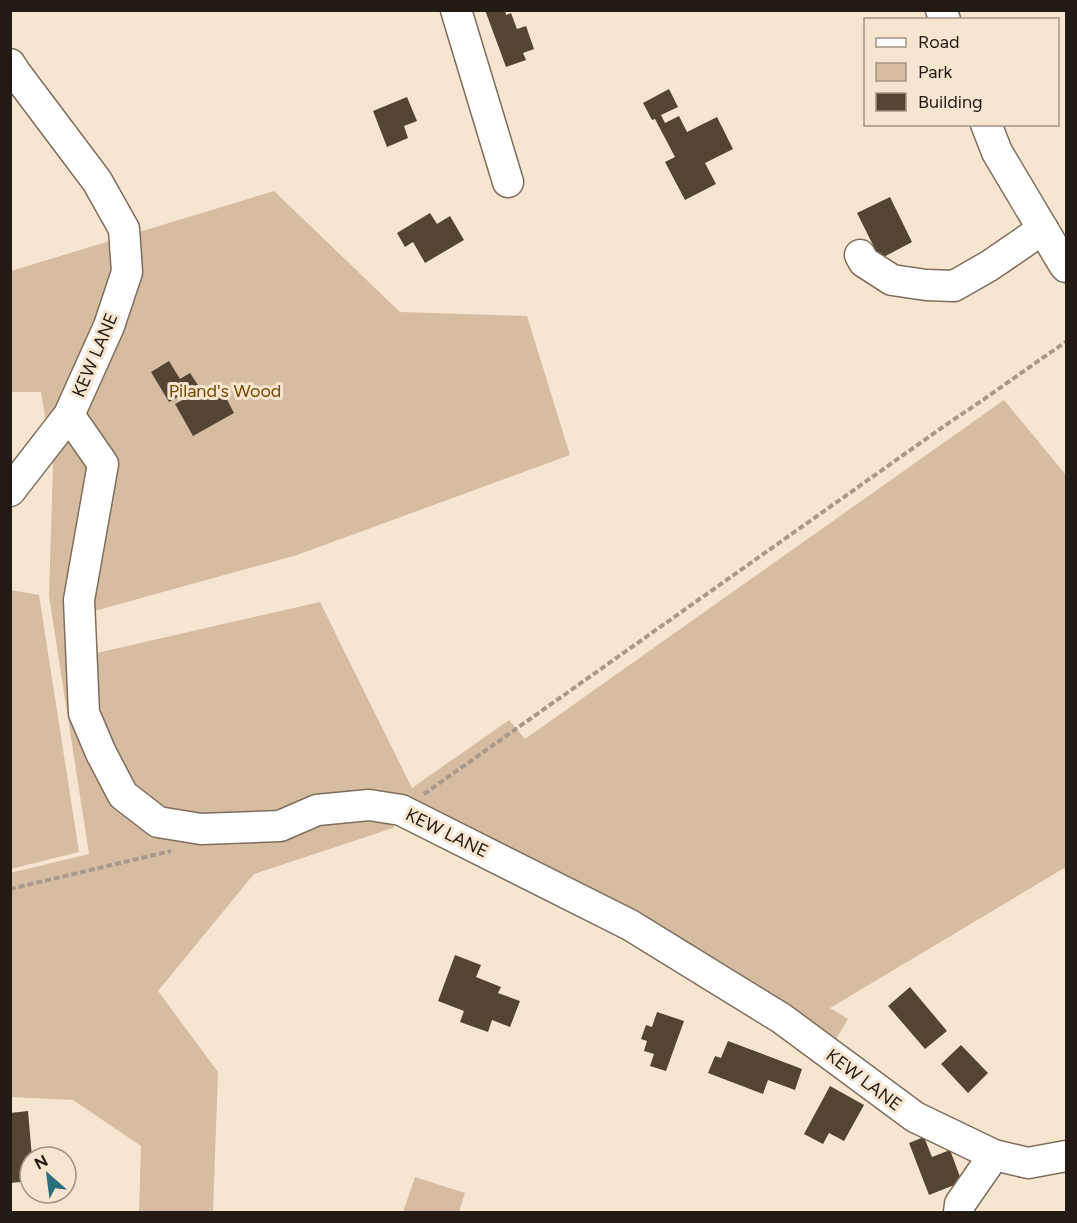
<svg xmlns="http://www.w3.org/2000/svg" width="1077" height="1223" viewBox="0 0 1077 1223" font-family="Figtree,sans-serif">
  <rect width="100%" height="100%" fill="#f8e5d0"/>
  <!-- green -->
  <g fill="#d6bda2">
    <polygon points="274,191 400,312 527,316 570,455 297,555 87,613 88,655 320,602 412,788 509,720 525,739 1004,400 1066,475 1066,867 830,1008 848,1019 832,1046 404,800 393,828 254,874 158,991 218,1072 213,1212 139,1212 141,1146 73,1100 11,1097 10,873 89,854 49,596 53,466 41,392 11,392 11,271"/>
    <polygon points="10,590 39,595 79,852 11,869"/>
    <polygon points="415,1177 465,1193 459,1212 403,1212"/>
  </g>
  <!-- building -->
  <g fill="#544533">
    <polygon points="485,10 505,10 506,15 511,13 517,29 526,26 534,49 523,53 526,60 506,67"/>
    <polygon points="669,89 678,107 661,115 665,123 679,116 687,132 717,117 733,149 705,163 716,184 685,200 665,162 675,157 655,119 652,120 643,103"/>
    <polygon points="407,97 417,121 404,126 408,138 387,147 373,111"/>
    <polygon points="890,197 912,242 880,259 857,213"/>
    <polygon points="430,213 437,224 450,216 464,240 425,263 413,242 405,247 397,233"/>
    <polygon points="169,361 180,379 190,373 198,385 169,402 151,372"/>
    <polygon points="207,387 213,398 223,392 234,413 193,436 175,404"/>
    <polygon points="455,955 481,965 476,977 501,987 498,993 520,1001 510,1027 492,1020 488,1032 460,1022 464,1011 438,1001"/>
    <polygon points="910,987 947,1031 925,1049 888,1006"/>
    <polygon points="657,1012 684,1021 666,1071 650,1066 654,1054 644,1051 647,1041 641,1039 646,1025 652,1027"/>
    <polygon points="728,1041 802,1069 795,1090 768,1080 763,1094 708,1073 715,1056 721,1058"/>
    <polygon points="961,1045 988,1073 968,1093 941,1064"/>
    <polygon points="830,1086 864,1105 844,1141 829,1133 823,1144 804,1134"/>
    <polygon points="28,1111 32,1157 30,1157 30,1181 10,1183 10,1113"/>
    <polygon points="924,1137 932,1157 950,1150 962,1182 929,1195 909,1143"/>
  </g>
  <g fill="none" stroke-linecap="round" stroke-linejoin="round">
    <!-- minor casing -->
    <g stroke="#7f6e5c" stroke-width="33">
      <g id="minor">
        <polyline points="456,10 508,182"/>
        <polyline points="941,10 945,20"/>
        <polyline points="10,64 15,72 97,181 124,229 127,272 109,326 69,415 10,491"/>
        <polyline points="986,124 997,152 1063,263 1066,267"/>
        <polyline points="860,255 864,262 892,280 926,285 954,286 989,266 1043,229"/>
        <polyline points="69,415 103,464 79,600 84,713 101,753 123,795 158,822 201,829 280,826 317,810 369,805 401,810 630,925 781,1018 915,1117 994,1155 1028,1163 1066,1156"/>
        <polyline points="959,1212 960,1204 994,1155"/>
      </g>
    </g>
    <!-- path -->
    <g stroke="#a89989" stroke-width="4" stroke-dasharray="6 3" stroke-linecap="butt">
      <path d="M 424,794 L 950,422 C 990,396 1027,368 1066,342"/>
      <polyline points="10,889 171,851"/>
    </g>
    <!-- minor -->
    <use href="#minor" stroke="#fff" stroke-width="30"/>
  </g>
  <g text-anchor="middle" stroke-width="6" stroke-linejoin="round" paint-order="stroke">
    <!-- street labels -->
    <g font-size="18" fill="#221b13" stroke="#f8e5d0">
      <text transform="translate(95 355) rotate(-67)" y="6">KEW LANE</text>
      <text transform="translate(447 833) rotate(26)" y="6">KEW LANE</text>
      <text transform="translate(864 1080) rotate(37)" y="6">KEW LANE</text>
    </g>
    <!-- park labels -->
    <g font-size="18" fill="#764900" stroke="#f8e5d0">
      <text x="225" y="397">Piland's Wood</text>
    </g>
  </g>
  <!-- border -->
  <rect width="1077" height="1223" fill="none" stroke="#221b13" stroke-width="24"/>
  <!-- legend -->
  <rect x="864" y="18" width="195" height="108" fill="#f8e5d0" stroke="#a29484" stroke-width="1.5"/>
  <rect x="876" y="38" width="30" height="9" fill="#ffffff" stroke="#a29484" stroke-width="1.5"/>
  <text x="918" y="48" font-size="18" fill="#221b13">Road</text>
  <rect x="876" y="63" width="30" height="18" fill="#d6bda2" stroke="#a29484" stroke-width="1.5"/>
  <text x="918" y="78" font-size="18" fill="#221b13">Park</text>
  <rect x="876" y="93" width="30" height="18" fill="#544533" stroke="#a29484" stroke-width="1.5"/>
  <text x="918" y="108" font-size="18" fill="#221b13">Building</text>
  <!-- north arrow -->
  <g transform="translate(48 1175) rotate(332)"><circle r="28" fill="#f8e5d0" stroke="#a29484" stroke-width="1.5"/>
  <path d="M0-4.5L10 22L0 15L-10 22Z" fill="#286e7c"/>
  <text y="-9" font-size="16" font-weight="bold" text-anchor="middle" fill="#221b13">N</text>
  </g>
</svg>
